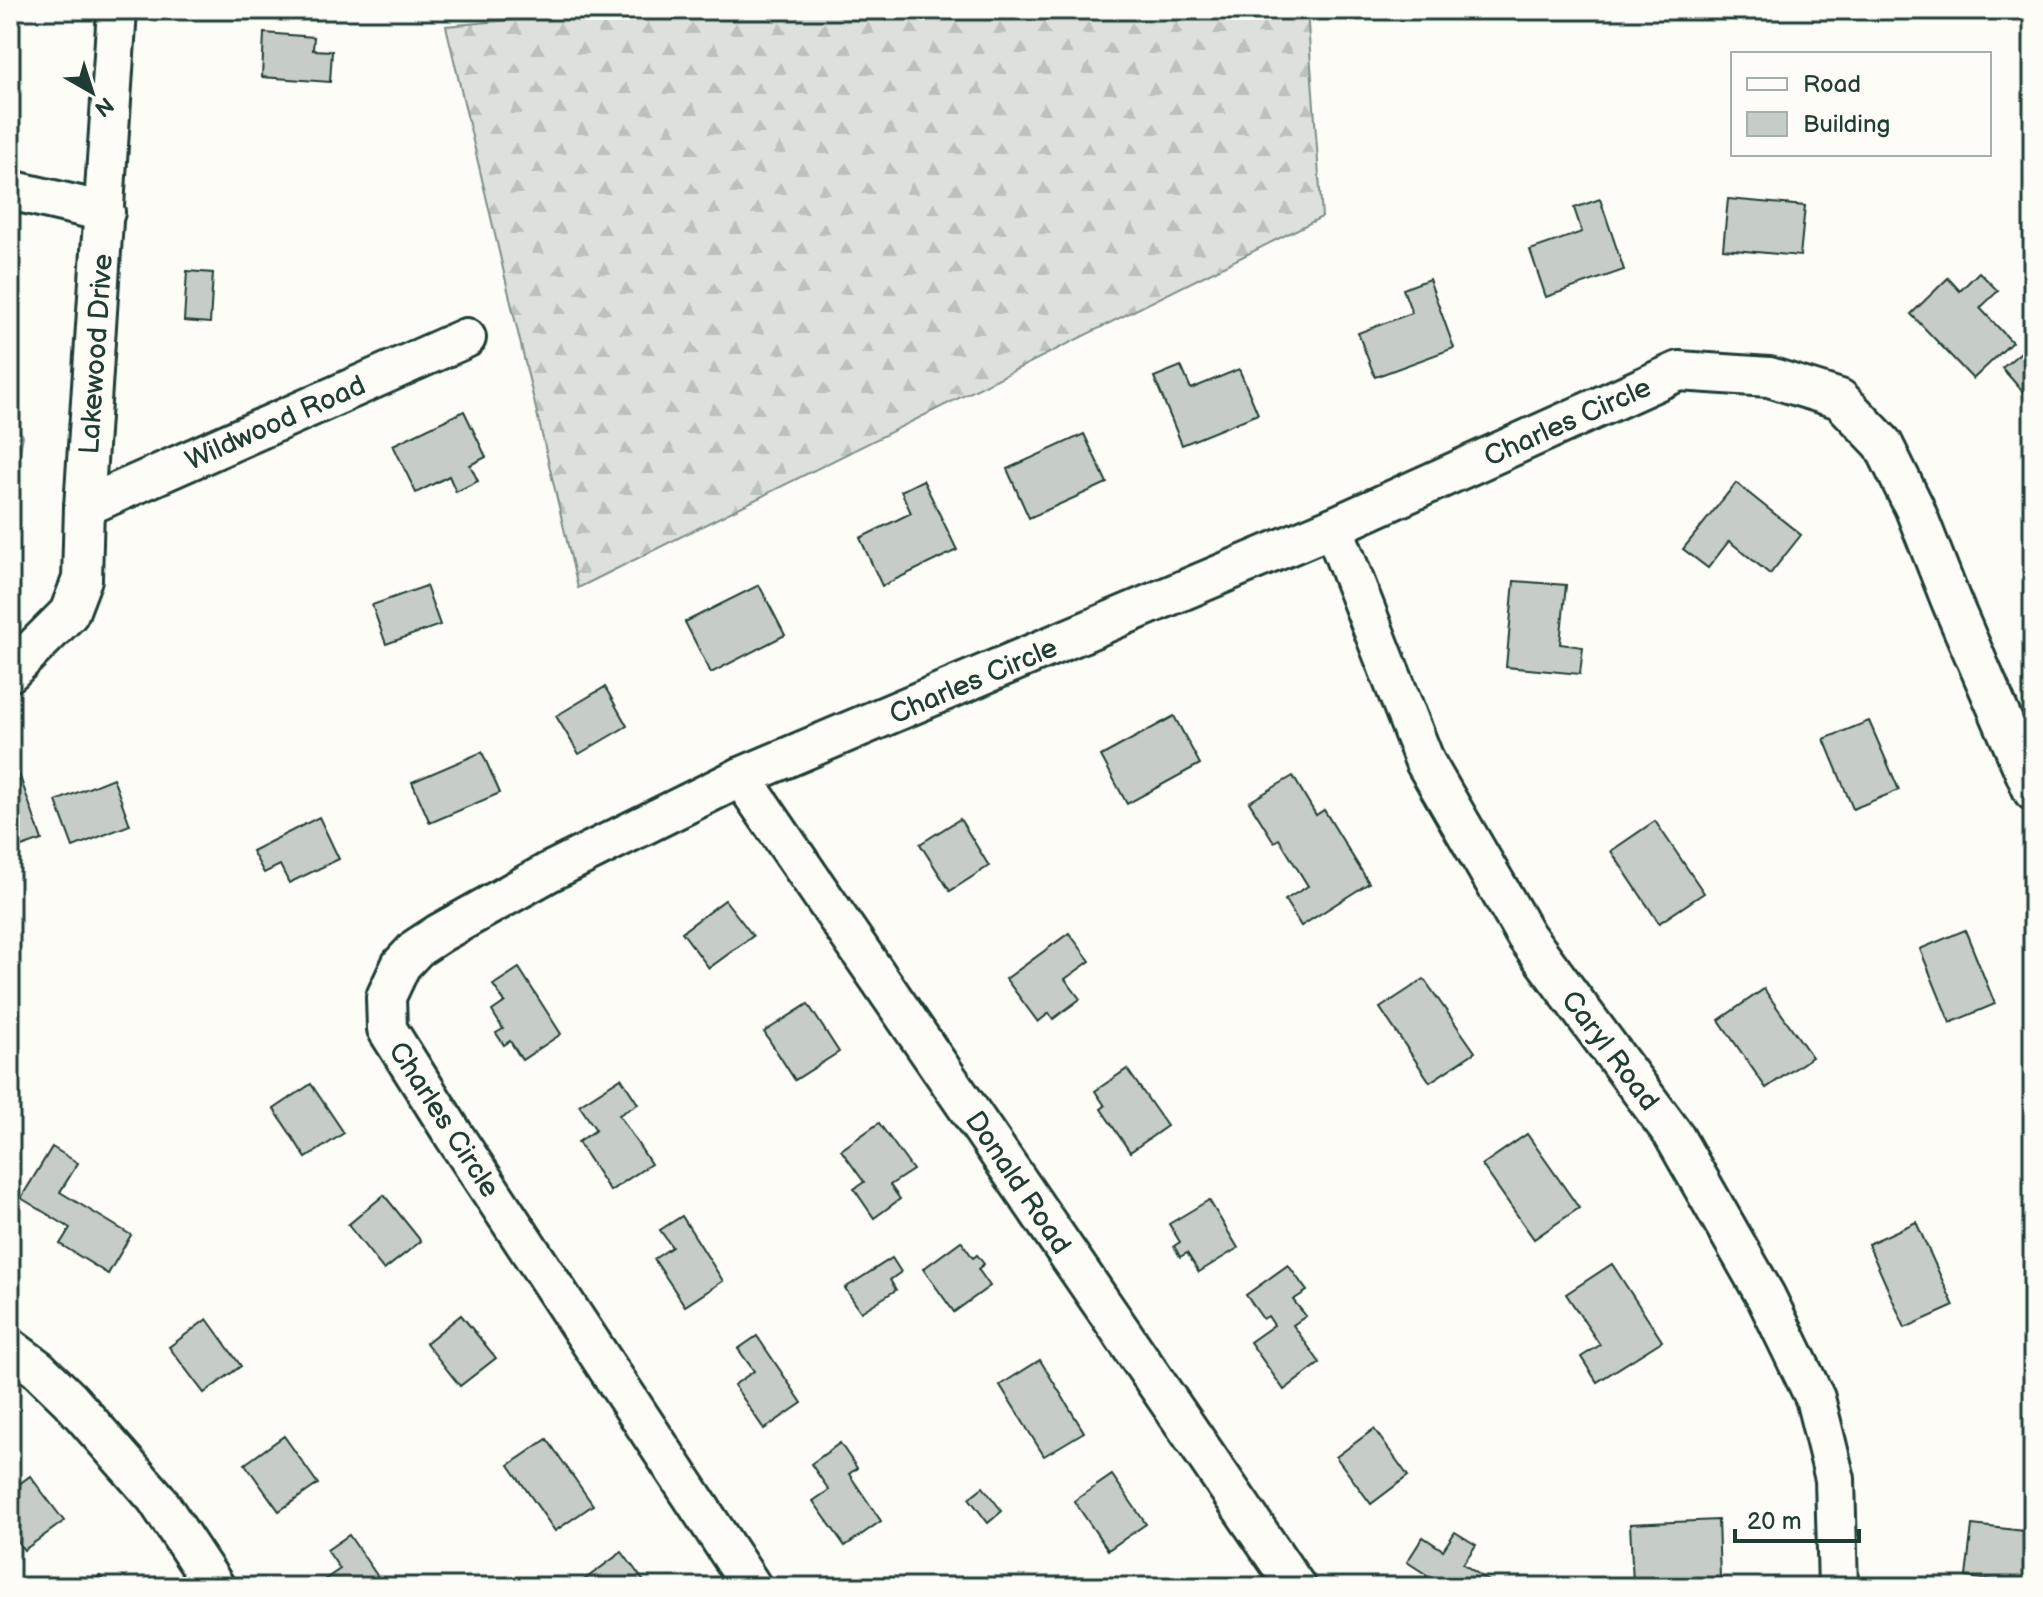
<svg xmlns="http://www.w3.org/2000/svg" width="2043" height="1597" viewBox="0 0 2043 1597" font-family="'Balsamiq Sans',sans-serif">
  <defs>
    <pattern id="forest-firs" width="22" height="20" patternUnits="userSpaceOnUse" patternTransform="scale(2)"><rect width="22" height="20" fill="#dde0db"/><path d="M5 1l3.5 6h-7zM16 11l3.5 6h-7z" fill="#bdc1bd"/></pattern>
  </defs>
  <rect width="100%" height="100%" fill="#fdfcf7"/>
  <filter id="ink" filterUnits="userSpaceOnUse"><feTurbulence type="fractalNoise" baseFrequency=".0125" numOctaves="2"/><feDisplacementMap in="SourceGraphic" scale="16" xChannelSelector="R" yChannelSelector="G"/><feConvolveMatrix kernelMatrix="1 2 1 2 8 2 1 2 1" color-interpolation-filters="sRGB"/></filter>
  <g filter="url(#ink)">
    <!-- forest -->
    <g fill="url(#forest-firs)" stroke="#7e8e88" stroke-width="2">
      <polygon points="621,10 1307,10 1322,217 578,588 446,26"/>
      <polygon points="10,417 23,436 10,497"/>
    </g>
    <!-- building -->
    <g fill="#c6cdc7" stroke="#1f3d34" stroke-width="2">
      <polygon points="264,33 314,37 313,50 332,51 330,82 262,77"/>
      <polygon points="1600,199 1624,270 1546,297 1530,250 1582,232 1574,208"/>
      <polygon points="1728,199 1805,206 1800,256 1723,249"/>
      <polygon points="187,271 213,273 210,323 184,321"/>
      <polygon points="1979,272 1998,291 1980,308 2012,342 1973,379 1911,314 1948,278 1960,291"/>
      <polygon points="1429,279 1454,348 1375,377 1358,333 1412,313 1403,289"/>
      <polygon points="10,315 18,316 16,333 10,332"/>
      <polygon points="2033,342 2033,385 2024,393 2002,368"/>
      <polygon points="1181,366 1191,389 1239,369 1258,414 1182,445 1154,377"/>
      <polygon points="464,411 486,457 470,465 478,481 456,492 449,476 416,493 393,445"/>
      <polygon points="1084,434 1107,483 1029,518 1007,469"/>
      <polygon points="923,480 957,550 882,586 860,538 911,513 901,491"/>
      <polygon points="1736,483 1801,535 1770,574 1729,541 1708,568 1683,549"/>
      <polygon points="1514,581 1566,585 1560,644 1583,647 1580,674 1506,667"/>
      <polygon points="759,585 785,635 711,673 685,622"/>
      <polygon points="426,586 440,625 386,644 372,605"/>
      <polygon points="605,687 627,726 579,754 556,716"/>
      <polygon points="1174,716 1200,764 1127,804 1101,756"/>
      <polygon points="1869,721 1899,790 1853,809 1824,739"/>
      <polygon points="482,752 500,793 430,823 412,782"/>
      <polygon points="19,774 42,840 10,851 10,777"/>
      <polygon points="1293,776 1316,815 1324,810 1369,883 1301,926 1285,900 1308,886 1279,839 1274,842 1249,802"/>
      <polygon points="113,778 130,825 73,847 56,801"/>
      <polygon points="319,817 339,859 289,883 280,865 264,873 252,851"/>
      <polygon points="960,819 989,866 950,891 920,844"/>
      <polygon points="1655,821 1704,893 1659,923 1611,851"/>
      <polygon points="725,900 753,936 709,968 682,932"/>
      <polygon points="1965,930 1995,1004 1950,1023 1920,949"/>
      <polygon points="1069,933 1090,961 1065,979 1080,999 1053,1019 1049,1013 1038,1022 1006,979"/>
      <polygon points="519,968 561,1034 522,1060 510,1041 504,1045 496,1033 503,1029 492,1011 505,1002 493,985"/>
      <polygon points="1424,979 1475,1052 1430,1082 1380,1008"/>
      <polygon points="1764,989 1812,1057 1766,1088 1719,1020"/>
      <polygon points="808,1004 839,1052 795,1080 764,1032"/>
      <polygon points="1127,1069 1167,1126 1130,1152 1101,1109 1105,1106 1095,1091"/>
      <polygon points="621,1078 638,1104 619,1115 651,1164 610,1191 578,1142 596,1130 579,1105"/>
      <polygon points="311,1084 344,1133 306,1158 274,1109"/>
      <polygon points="879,1123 913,1170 890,1185 900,1199 874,1218 854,1189 864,1182 841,1150"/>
      <polygon points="1527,1134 1579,1208 1534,1239 1482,1165"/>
      <polygon points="52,1147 78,1163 60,1192 131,1235 108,1274 60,1244 70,1228 21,1198"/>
      <polygon points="384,1195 421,1241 384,1270 348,1225"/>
      <polygon points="1209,1200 1238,1248 1199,1272 1187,1253 1180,1257 1174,1246 1180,1242 1169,1224"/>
      <polygon points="682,1216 723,1281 685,1306 654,1259 672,1247 660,1230"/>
      <polygon points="1916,1222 1954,1306 1905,1328 1868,1244"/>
      <polygon points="961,1241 973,1258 977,1255 984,1264 978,1269 990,1286 954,1312 923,1269"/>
      <polygon points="892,1258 901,1272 890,1280 896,1290 861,1312 845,1288"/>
      <polygon points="1612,1264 1662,1341 1597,1382 1581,1357 1600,1345 1566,1294"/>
      <polygon points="1288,1265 1307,1291 1293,1300 1306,1316 1293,1325 1320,1363 1284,1390 1250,1342 1274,1325 1268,1316 1263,1319 1246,1295"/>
      <polygon points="461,1315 496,1358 460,1386 426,1343"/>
      <polygon points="207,1319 241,1366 204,1393 169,1347"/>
      <polygon points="757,1336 802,1403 764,1429 734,1385 754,1371 738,1349"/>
      <polygon points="1040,1360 1084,1432 1044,1456 1000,1385"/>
      <polygon points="1374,1429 1408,1476 1371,1504 1336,1457"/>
      <polygon points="284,1436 318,1484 279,1511 245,1464"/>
      <polygon points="547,1439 593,1505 555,1531 509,1465"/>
      <polygon points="840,1443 857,1468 849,1474 881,1521 845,1546 813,1501 829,1490 811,1464"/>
      <polygon points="1112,1475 1146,1524 1108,1550 1074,1501"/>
      <polygon points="30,1476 64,1521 24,1550 10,1532 10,1491"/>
      <polygon points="983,1487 1002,1511 988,1523 969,1498"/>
      <polygon points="1718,1520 1720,1578 1633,1583 1630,1524"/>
      <polygon points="1972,1525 2033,1532 2033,1585 1966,1577"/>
      <polygon points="1455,1532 1476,1545 1463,1564 1498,1587 1419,1587 1427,1575 1407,1562 1423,1537 1443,1550"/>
      <polygon points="349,1535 385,1587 329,1587 324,1580 340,1569 327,1550"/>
      <polygon points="622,1552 648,1587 589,1587 584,1580"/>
      <polygon points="100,1576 107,1587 82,1587"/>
    </g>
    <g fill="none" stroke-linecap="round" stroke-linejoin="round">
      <!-- minor casing -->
      <g stroke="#1f3d34" stroke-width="44">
        <g id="minor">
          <polyline points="10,190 105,212"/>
          <polyline points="84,507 466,338"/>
          <polyline points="1333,527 1425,762 1526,936 1673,1134 1766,1297 1815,1398 1835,1479 1838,1587"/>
          <polyline points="10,672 69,613 82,579 84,507 117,10"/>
          <polyline points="741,777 1296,1587"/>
          <polyline points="10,1348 38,1369 70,1400 156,1498 215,1587"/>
          <polyline points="752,1587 453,1134 387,1029 386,997 401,965 417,948 440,933 549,872 741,777 1333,527 1679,371 1769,377 1840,399 1883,444 1914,507 1951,601 2033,791"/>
        </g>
      </g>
      <!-- minor -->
      <use href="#minor" stroke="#fdfcf7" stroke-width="38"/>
    </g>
  </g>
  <g text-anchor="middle" stroke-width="7" stroke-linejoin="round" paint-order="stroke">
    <!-- street labels -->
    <g font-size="28" fill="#1f3d34" stroke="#fdfcf7">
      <text transform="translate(95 354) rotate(-86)" y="10">Lakewood Drive</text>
      <text transform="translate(1567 421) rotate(-24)" y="10">Charles Circle</text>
      <text transform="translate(275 422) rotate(-24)" y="10">Wildwood Road</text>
      <text transform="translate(973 680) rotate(-23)" y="10">Charles Circle</text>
      <text transform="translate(1611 1050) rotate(53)" y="10">Caryl Road</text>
      <text transform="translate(445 1119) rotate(57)" y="10">Charles Circle</text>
      <text transform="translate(1019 1182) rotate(56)" y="10">Donald Road</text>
    </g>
  </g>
  <!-- margin -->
  <rect width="2043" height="1597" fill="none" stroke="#fdfcf7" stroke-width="40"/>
  <rect x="20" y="20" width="2003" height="1557" fill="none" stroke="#1f3d34" stroke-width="3" filter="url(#ink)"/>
  <!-- legend -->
  <rect x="1731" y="52" width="260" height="104" fill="#fdfcf7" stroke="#a4b0a9" stroke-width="2"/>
  <rect x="1747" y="78" width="40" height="12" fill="#fdfcf7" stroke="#a4b0a9" stroke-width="2"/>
  <text x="1803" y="92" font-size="24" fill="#1f3d34">Road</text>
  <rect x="1747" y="112" width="40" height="24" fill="#c6cdc7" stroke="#a4b0a9" stroke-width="2"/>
  <text x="1803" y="132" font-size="24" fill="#1f3d34">Building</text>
  <!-- north arrow -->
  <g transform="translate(92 92) rotate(141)" stroke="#fdfcf7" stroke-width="6" paint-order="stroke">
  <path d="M0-6L14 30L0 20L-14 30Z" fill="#1f3d34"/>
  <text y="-12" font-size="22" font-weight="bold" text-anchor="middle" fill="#1f3d34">N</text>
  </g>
  <!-- scale -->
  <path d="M1735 1529v12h124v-12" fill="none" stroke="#1f3d34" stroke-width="4"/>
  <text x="1747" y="1529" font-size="24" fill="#1f3d34" stroke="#fdfcf7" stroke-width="6" paint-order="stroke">20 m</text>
</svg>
